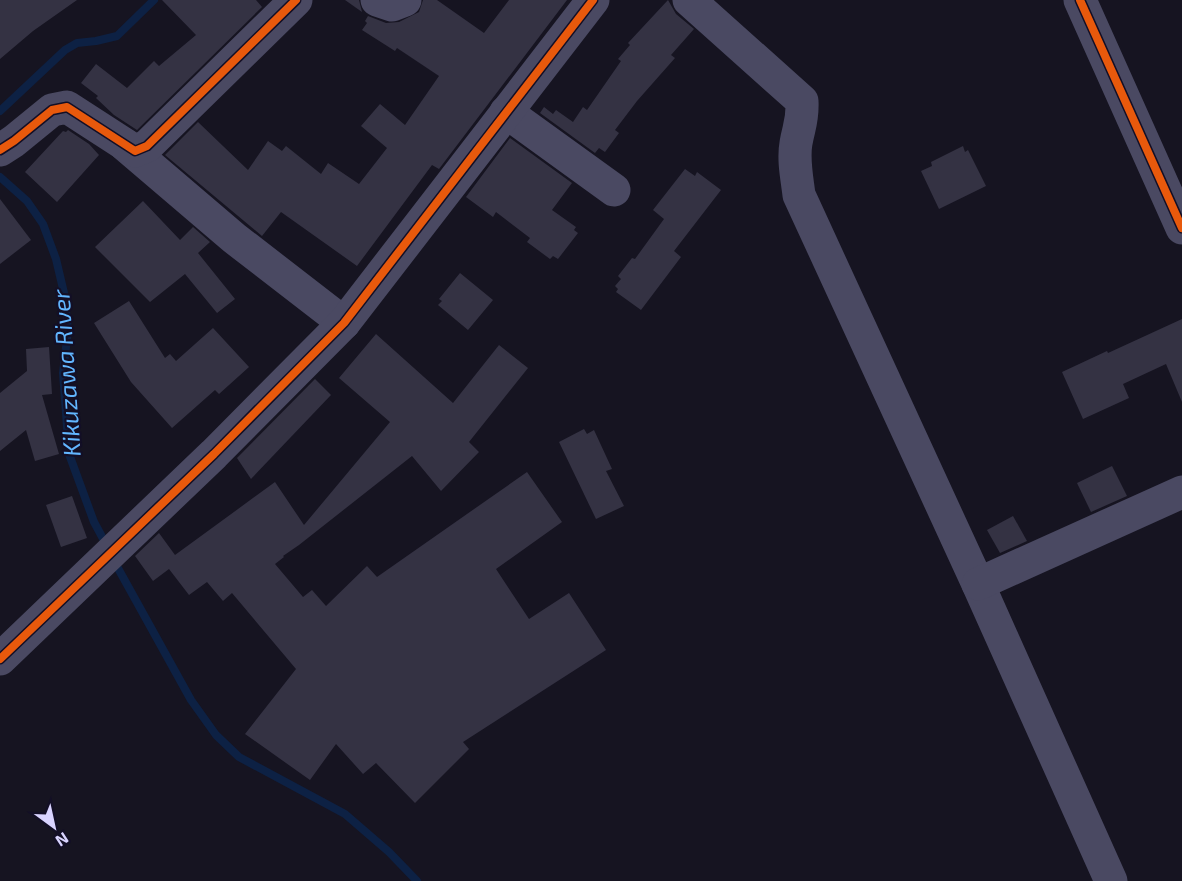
<svg xmlns="http://www.w3.org/2000/svg" width="1182" height="881" viewBox="0 0 1182 881" font-family="'Exo 2',sans-serif">
  <rect width="100%" height="100%" fill="#161421"/>
  <g fill="none" stroke-linecap="round" stroke-linejoin="round">
    <!-- stream -->
    <g stroke="#0d2144" stroke-width="8">
      <polyline points="0,111 65,50 77,43 96,41 117,36 154,0"/>
      <polyline points="0,177 27,201 43,224 56,259 64,293 68,330 63,373 69,454 94,522 107,546"/>
      <polyline points="114,561 191,700 216,735 239,757 345,814 389,852 417,881"/>
    </g>
  </g>
  <!-- building -->
  <g fill="#343243">
    <polygon points="0,0 77,0 33,31 0,59"/>
    <polygon points="162,0 256,0 262,7 137,130 114,115 96,98 98,96 81,83 96,64 127,88 154,61 159,66 196,35"/>
    <polygon points="345,0 359,0 362,12"/>
    <polygon points="423,0 437,0 484,33 509,0 567,0 439,169 432,165 357,266 281,212 262,236 165,155 198,122 248,170 268,141 282,151 286,146 321,174 328,163 359,184 387,148 361,126 380,104 405,125 439,76 397,48 395,51 362,30 367,23 365,21 368,16 386,23 399,22 419,12"/>
    <polygon points="668,0 676,14 694,29 671,55 675,58 637,101 615,130 619,133 605,152 599,148 595,153 540,113 544,107 553,114 556,110 573,122 583,107 587,110 621,61 618,59 630,45 628,43"/>
    <polygon points="68,130 89,144 99,155 57,202 25,172 63,131 66,132"/>
    <polygon points="510,138 572,183 552,210 576,227 574,230 578,233 558,259 553,256 550,259 527,242 530,238 496,212 493,217 466,197"/>
    <polygon points="963,146 965,152 968,150 986,186 939,209 921,171 932,166 931,162"/>
    <polygon points="685,169 695,176 697,172 721,190 674,251 681,257 641,310 616,292 618,289 615,286 621,279 618,276 632,258 635,259 664,219 653,210"/>
    <polygon points="0,199 31,240 0,264"/>
    <polygon points="143,201 180,240 193,227 210,242 198,253 235,299 217,313 185,274 150,302 95,247"/>
    <polygon points="460,273 493,300 468,330 438,305 442,301 439,299"/>
    <polygon points="129,301 165,358 170,354 176,361 213,328 249,367 219,394 215,390 172,428 131,382 94,323"/>
    <polygon points="1182,319 1182,402 1166,364 1123,384 1129,398 1083,419 1062,372 1107,351 1108,353"/>
    <polygon points="376,334 453,403 499,345 528,368 469,442 479,452 441,491 412,456 299,545 283,556 284,557 275,564 303,597 312,590 326,606 367,566 377,577 527,472 562,522 496,569 529,619 569,593 606,650 463,742 469,749 415,803 376,763 363,774 336,744 310,780 245,734 296,669 232,593 223,601 207,582 189,595 169,569 153,581 135,556 159,533 175,555 275,482 304,525 390,422 339,378"/>
    <polygon points="49,347 52,394 42,395 59,454 35,461 26,430 0,451 0,393 27,371 26,349"/>
    <polygon points="315,379 331,395 251,479 237,458"/>
    <polygon points="584,429 587,434 594,430 612,469 606,471 624,506 596,519 559,442"/>
    <polygon points="1112,466 1127,496 1091,512 1077,483"/>
    <polygon points="72,496 87,538 61,547 46,505"/>
    <polygon points="1013,516 1027,541 1000,553 987,530"/>
  </g>
  <g fill="none" stroke-linecap="round" stroke-linejoin="round">
    <!-- minor -->
    <g stroke="#4a4962" stroke-width="33">
      <polyline points="377,0 392,5 405,0"/>
      <path d="M 689,0 L 802,101 C 803,120 799,126 796,143 C 793,160 797,178 799,195 L 978,584 L 1111,881"/>
      <polyline points="1080,0 1182,228"/>
      <polyline points="506,112 614,190"/>
      <polyline points="125,145 234,238 344,323"/>
      <polyline points="0,150 14,141 52,110 67,107 135,151 147,146 296,0"/>
      <polyline points="978,584 1182,492"/>
      <polyline points="0,659 214,454 344,323 593,0"/>
    </g>
    <!-- cycleway casing -->
    <g stroke="#130f26" stroke-width="11">
      <g id="cycleway">
        <polyline points="1080,0 1182,228"/>
        <polyline points="0,150 14,141 52,110 67,107 135,151 147,146 296,0"/>
        <polyline points="0,659 214,454 344,323 593,0"/>
      </g>
    </g>
    <!-- cycleway -->
    <use href="#cycleway" stroke="#e8590c" stroke-width="8"/>
  </g>
  <g text-anchor="middle" stroke-width="4.5" stroke-linejoin="round" paint-order="stroke">
    <!-- water labels -->
    <g font-size="24" font-style="italic" fill="#62b6ff" stroke="#130f26">
      <text transform="translate(67 373) rotate(-94)" y="8">Kikuzawa River</text>
    </g>
  </g>
  <!-- north arrow -->
  <g transform="translate(54 827) rotate(147)" stroke="#130f26" stroke-width="4.5" paint-order="stroke">
  <path d="M0-4.5L10 22L0 15L-10 22Z" fill="#d9d4ff"/>
  <text y="-9" font-size="16" font-weight="bold" text-anchor="middle" fill="#d9d4ff">N</text>
  </g>
</svg>
